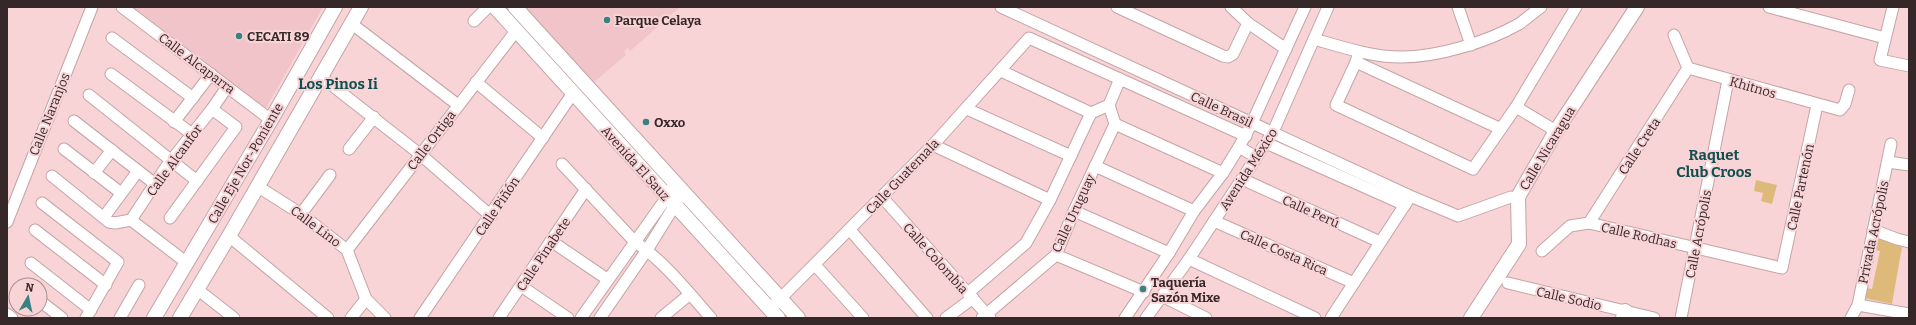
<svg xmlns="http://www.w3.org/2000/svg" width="1916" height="325" viewBox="0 0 1916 325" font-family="Bitter,serif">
  <rect width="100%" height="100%" fill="#f8d4d7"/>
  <!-- built -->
  <g fill="#f0c4c9">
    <polygon points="133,7 323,7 266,108"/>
    <polygon points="525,7 680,7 630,51 628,48 624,52 626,55 593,83"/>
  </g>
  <!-- green -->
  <g fill="#deba7a">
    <polygon points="1756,180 1777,185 1772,204 1761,201 1763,193 1754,191"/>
    <polygon points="1879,238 1902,247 1892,304 1864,298 1866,288 1872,289 1880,251 1874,250 1876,240"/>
  </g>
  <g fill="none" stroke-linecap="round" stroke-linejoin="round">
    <!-- minor casing -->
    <g stroke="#c5a3a6" stroke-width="13">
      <g id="minor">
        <polyline points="122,7 271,120"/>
        <polyline points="1001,7 1410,196 1458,216 1511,197"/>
        <polyline points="1117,7 1223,56 1228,57 1233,54 1248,23"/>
        <polyline points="1231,7 1248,23 1286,49"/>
        <polyline points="1458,7 1471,45"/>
        <polyline points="1769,7 1885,38"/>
        <polyline points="1893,7 1880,60 1909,66"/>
        <polyline points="474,21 488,7"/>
        <polyline points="352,24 458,105"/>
        <polyline points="1674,35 1688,68"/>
        <polyline points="112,38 193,98"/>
        <path d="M 1314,39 C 1342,47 1372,57 1401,57 C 1438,57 1487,42 1519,24 C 1526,19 1534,12 1541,7"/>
        <polyline points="1359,52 1356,62 1336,105 1473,169 1516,107 1576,7"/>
        <polyline points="1356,62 1501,129"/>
        <polyline points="1688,68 1840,110 1845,104 1849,90"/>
        <polyline points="1001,71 1091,113"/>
        <polyline points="111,74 192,134"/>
        <polyline points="320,76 421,155 491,216"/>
        <polyline points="476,82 543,138"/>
        <polyline points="89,95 197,181"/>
        <polyline points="1516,107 1556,131"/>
        <polyline points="967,109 1071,156"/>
        <polyline points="74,121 155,184"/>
        <polyline points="174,122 211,74"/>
        <polyline points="1115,124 1223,173"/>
        <polyline points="1266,143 1405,205"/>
        <polyline points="933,145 1050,200"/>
        <polyline points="1239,147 1256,157"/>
        <polyline points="64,149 121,193"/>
        <polyline points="349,149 374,117"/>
        <polyline points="1888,162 1909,165"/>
        <path d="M 562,164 L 635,242 C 664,261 688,292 711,318"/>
        <polyline points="1095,166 1194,211"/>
        <polyline points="94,173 112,150"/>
        <polyline points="52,176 109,222 115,223 131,220 166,167 212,109 227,87"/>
        <polyline points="1242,179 1380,242"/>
        <polyline points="257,186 301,214 347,250 366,299 385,318"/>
        <polyline points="882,197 990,318"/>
        <polyline points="42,203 118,262 86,318"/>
        <polyline points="1074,211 1169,253"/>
        <polyline points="301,214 330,175"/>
        <polyline points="104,217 138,171"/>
        <polyline points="170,218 236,127 212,109"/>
        <polyline points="131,220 187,263"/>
        <polyline points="1214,221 1354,283"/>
        <polyline points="7,222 92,7"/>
        <polyline points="1589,223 1688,68"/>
        <polyline points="35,230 106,285"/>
        <polyline points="850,230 927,318"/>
        <polyline points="1873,230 1897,239 1909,242"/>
        <polyline points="229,236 328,318"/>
        <polyline points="551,241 607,279"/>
        <polyline points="347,250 516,31"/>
        <polyline points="1542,251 1570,226 1589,223 1782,268 1817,105"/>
        <polyline points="1056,255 1144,292"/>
        <polyline points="1189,259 1315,318"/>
        <polyline points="31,263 91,310"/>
        <polyline points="815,265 863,318"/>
        <polyline points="1508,283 1654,318"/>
        <polyline points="521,286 568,318"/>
        <polyline points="197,289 234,318"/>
        <polyline points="968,293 1026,243 1050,200 1091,113 1109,105 1120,79"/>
        <polyline points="1162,296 1206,318"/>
        <polyline points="40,301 62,318"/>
        <polyline points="775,304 933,145 1029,38 1246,136"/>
        <polyline points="1858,305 1909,314"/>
        <polyline points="7,314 12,318"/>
        <polyline points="120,318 139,285"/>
        <polyline points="351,318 366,299"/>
        <polyline points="420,318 573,93"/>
        <polyline points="499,318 586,189"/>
        <polyline points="581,318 667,197 675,183"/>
        <polyline points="600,318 647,250 683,192"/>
        <polyline points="661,318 690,294"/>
        <polyline points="946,318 973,298"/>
        <polyline points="982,318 1056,255 1074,211 1115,124 1109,105"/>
        <polyline points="1125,318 1169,253 1194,211 1223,173 1239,147 1252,123 1305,7"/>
        <polyline points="1146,318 1189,259 1273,132 1328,7"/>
        <polyline points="1331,318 1408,200"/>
        <polyline points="1681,318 1728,80"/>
        <polyline points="1851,318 1858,305 1891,144"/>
      </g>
    </g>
    <!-- major casing -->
    <g stroke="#c5a3a6" stroke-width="16">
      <g id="major">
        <polyline points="495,7 778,318"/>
        <polyline points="515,7 798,318"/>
        <polyline points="154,318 271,120 335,7"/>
        <polyline points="180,318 229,236 361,7"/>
        <polyline points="1471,318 1519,244 1518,197 1556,131 1637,7"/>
        <polyline points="1623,318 1625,311"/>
      </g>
    </g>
    <!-- minor -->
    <use href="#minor" stroke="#fff" stroke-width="11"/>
    <!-- major -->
    <use href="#major" stroke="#fff" stroke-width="14"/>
  </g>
  <!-- markers -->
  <g fill="#398182" stroke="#f8d4d7" stroke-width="1.5">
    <circle cx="607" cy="20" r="4"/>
    <circle cx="239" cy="36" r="4"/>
    <circle cx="646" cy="122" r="4"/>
    <circle cx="1143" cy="289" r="4"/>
  </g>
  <g text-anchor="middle" stroke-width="4" stroke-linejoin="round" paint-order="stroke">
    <!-- poi labels -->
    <g font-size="13" font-weight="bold" fill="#362829" stroke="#f8d4d7" text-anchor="start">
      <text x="615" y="25">Parque Celaya</text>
      <text x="247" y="41">CECATI 89</text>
      <text x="654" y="127">Oxxo</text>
      <text x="1151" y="287">Taquería<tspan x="1151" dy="15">Sazón Mixe</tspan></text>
    </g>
    <!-- street labels -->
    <g font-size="13" fill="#362829" stroke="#f8d4d7">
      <text transform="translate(197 63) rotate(37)" y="5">Calle Alcaparra</text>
      <text transform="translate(1753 87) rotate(16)" y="5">Khitnos</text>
      <text transform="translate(1222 109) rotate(25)" y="5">Calle Brasil</text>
      <text transform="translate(49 114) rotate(-68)" y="5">Calle Naranjos</text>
      <text transform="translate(431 140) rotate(-53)" y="5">Calle Ortiga</text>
      <text transform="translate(1639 146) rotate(-57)" y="5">Calle Creta</text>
      <text transform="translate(1547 148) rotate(-59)" y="5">Calle Nicaragua</text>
      <text transform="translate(174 160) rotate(-54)" y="5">Calle Alcanfor</text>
      <text transform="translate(245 163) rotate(-60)" y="5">Calle Eje Nor-Poniente</text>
      <text transform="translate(636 163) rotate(48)" y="5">Avenida El Sauz</text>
      <text transform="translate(1248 169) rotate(-57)" y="5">Avenida México</text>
      <text transform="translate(902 176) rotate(-46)" y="5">Calle Guatemala</text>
      <text transform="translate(1800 187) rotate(-78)" y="5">Calle Partenón</text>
      <text transform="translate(497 206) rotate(-56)" y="5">Calle Piñón</text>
      <text transform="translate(1311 211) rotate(24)" y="5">Calle Perú</text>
      <text transform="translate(1073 213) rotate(-65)" y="5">Calle Uruguay</text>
      <text transform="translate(316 226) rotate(37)" y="5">Calle Lino</text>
      <text transform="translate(1873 232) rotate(-78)" y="5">Privada Acrópolis</text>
      <text transform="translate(1698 234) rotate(-79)" y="5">Calle Acrópolis</text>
      <text transform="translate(1639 235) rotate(13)" y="5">Calle Rodhas</text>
      <text transform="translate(1284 252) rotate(24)" y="5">Calle Costa Rica</text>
      <text transform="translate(543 254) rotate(-56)" y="5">Calle Pinabete</text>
      <text transform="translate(936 258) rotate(48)" y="5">Calle Colombia</text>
      <text transform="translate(1569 298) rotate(13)" y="5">Calle Sodio</text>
    </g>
    <!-- quarter labels -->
    <g font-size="15" font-weight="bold" fill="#104e4f" stroke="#f8d4d7">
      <text x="338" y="89">Los Pinos Ii</text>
      <text x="1714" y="160">Raquet<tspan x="1714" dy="17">Club Croos</tspan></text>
    </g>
  </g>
  <!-- border -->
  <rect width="1916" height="325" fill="none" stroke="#362829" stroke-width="16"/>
  <!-- north arrow -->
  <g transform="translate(28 297) rotate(9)"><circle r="19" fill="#f8d4d7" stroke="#aa8f91"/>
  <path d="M0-3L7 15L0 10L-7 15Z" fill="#398182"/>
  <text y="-6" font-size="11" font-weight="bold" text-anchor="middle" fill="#362829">N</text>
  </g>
</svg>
